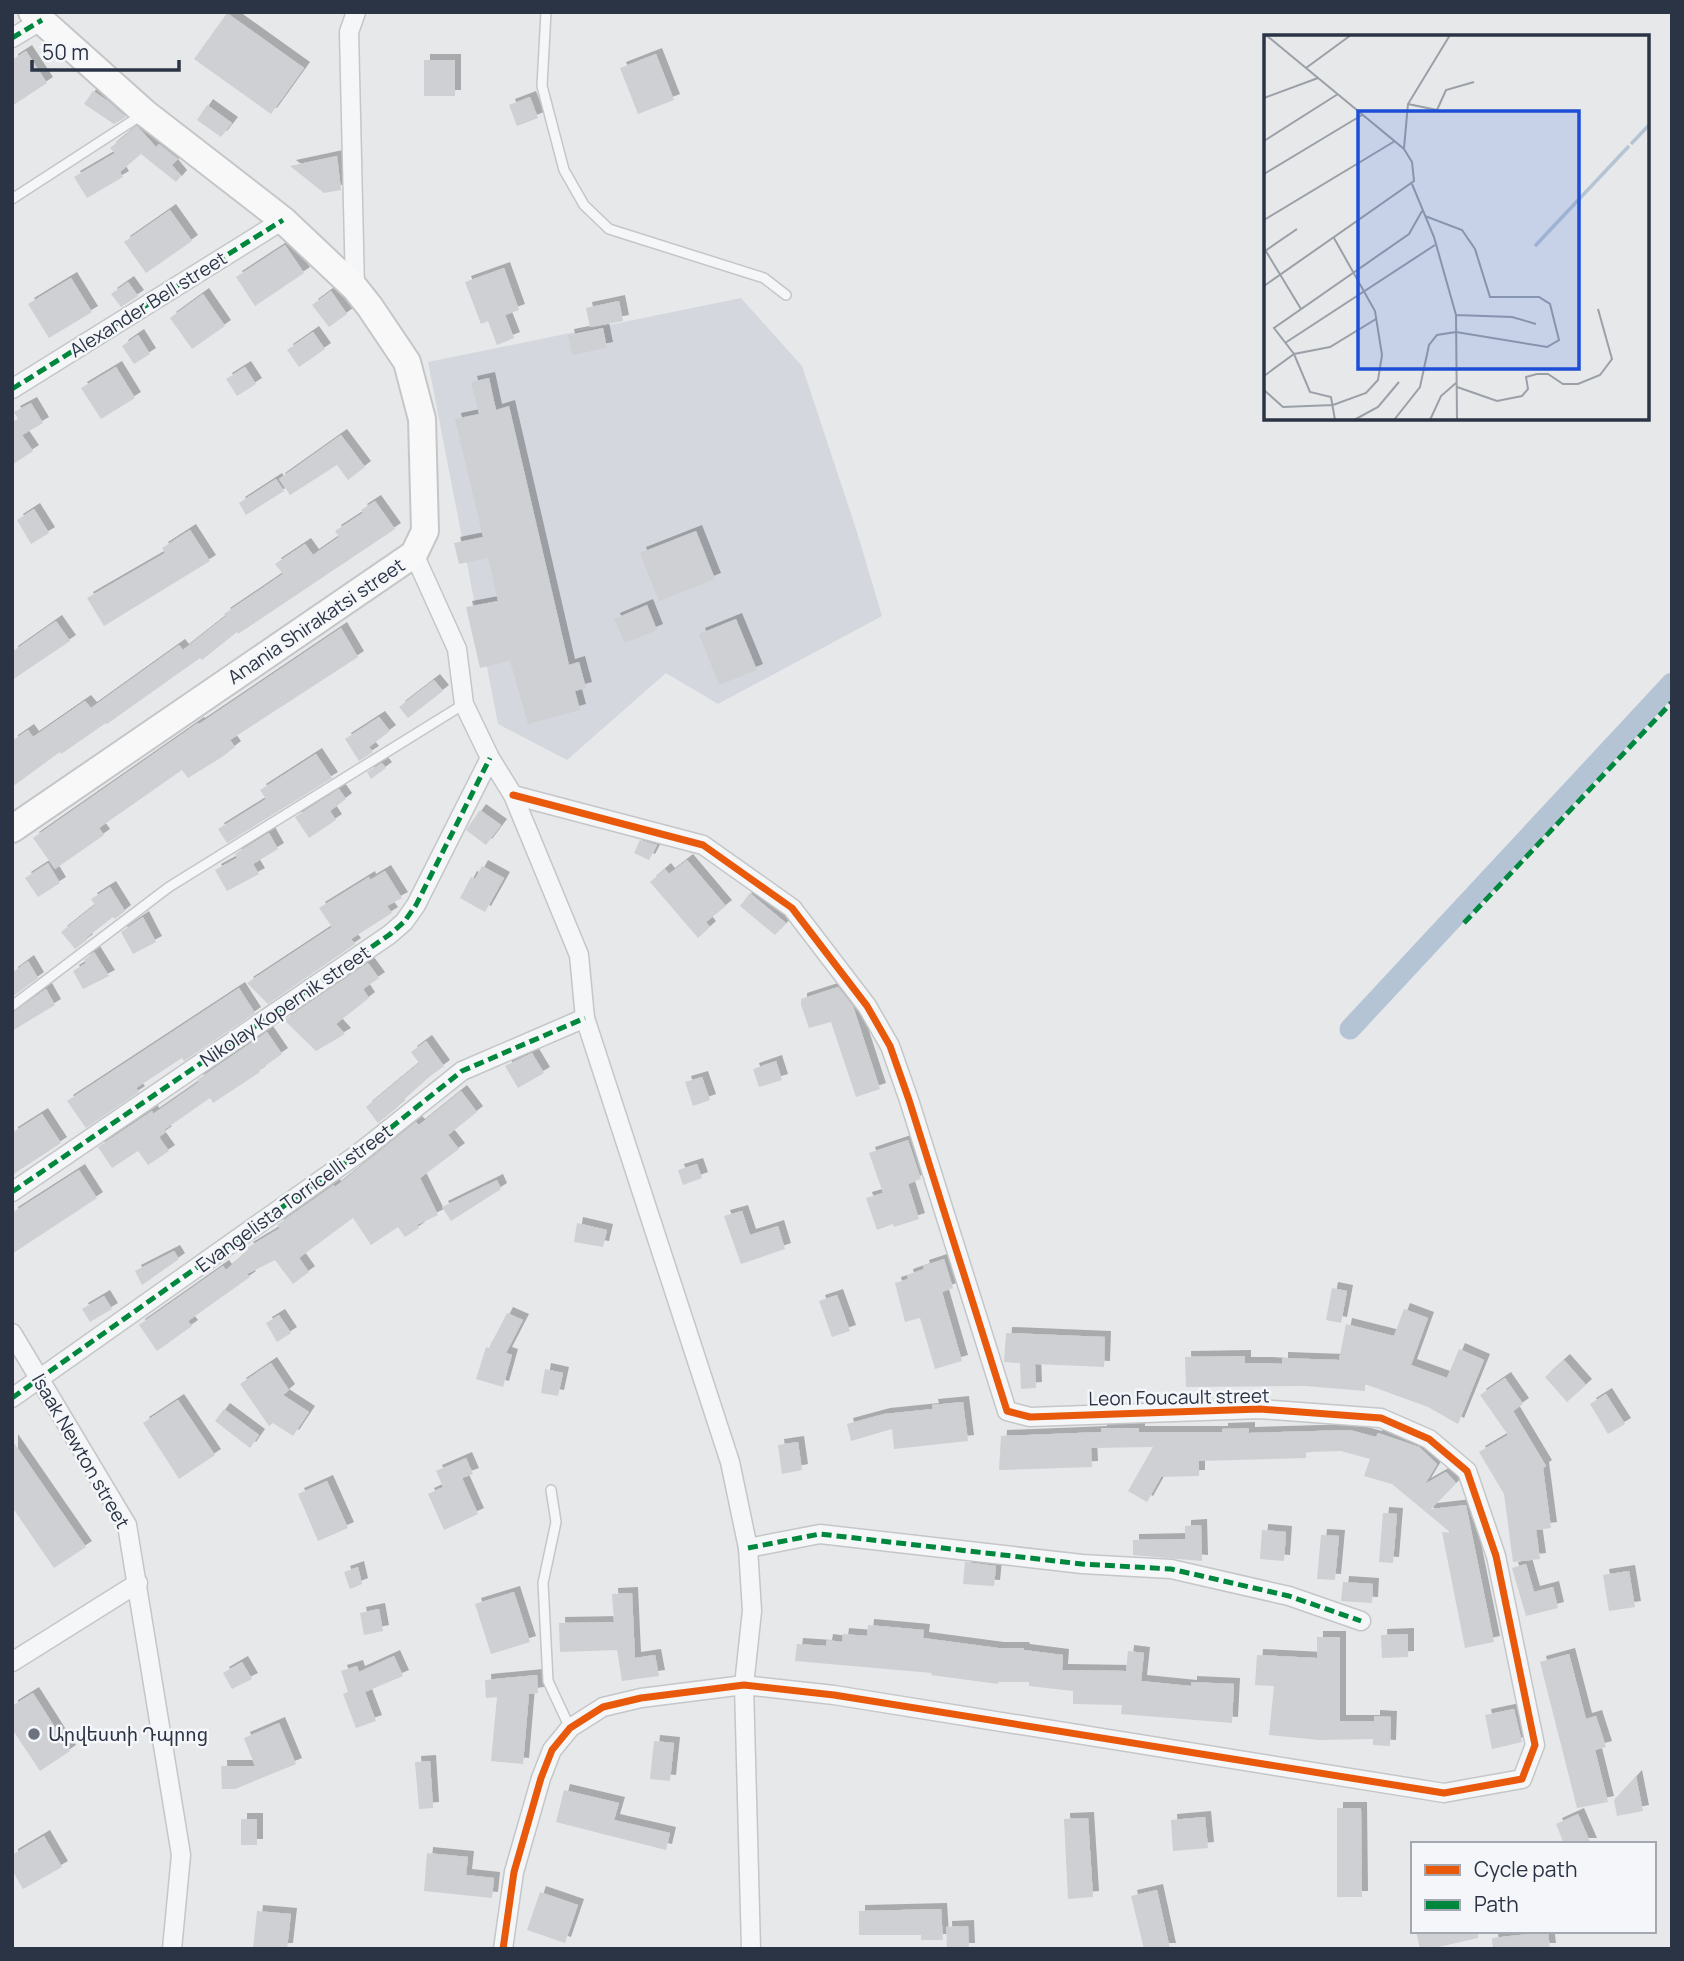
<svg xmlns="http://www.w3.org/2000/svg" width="1684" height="1961" viewBox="0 0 1684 1961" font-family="Manrope,'Noto Sans Armenian',sans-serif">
  <defs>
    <filter id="shadow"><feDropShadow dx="6" dy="-6" stdDeviation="0" flood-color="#0004"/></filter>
  </defs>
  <rect width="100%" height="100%" fill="#e6e8ea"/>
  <!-- built -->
  <polygon fill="#d4d7dd" points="741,298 802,366 857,532 882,616 718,704 666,673 567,760 498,724 428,362"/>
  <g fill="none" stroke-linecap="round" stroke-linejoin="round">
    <!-- canal -->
    <polyline stroke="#b4c4d5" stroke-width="21" points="1350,1029 1672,683"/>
  </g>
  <!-- building -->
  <g fill="#ced0d3" filter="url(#shadow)">
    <polygon points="227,13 304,68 271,114 194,59"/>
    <polygon points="26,51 47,83 12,106 12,60"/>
    <polygon points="656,54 674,100 638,114 620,68"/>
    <rect x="424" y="60" width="31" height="36"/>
    <polygon points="93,91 108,101 126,117 114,124 84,104"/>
    <polygon points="530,97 538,118 517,126 509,105"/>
    <polygon points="207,105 232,123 221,137 197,120"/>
    <polygon points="137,126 156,147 159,144 178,159 172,165 181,176 176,182 141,154 120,172 123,177 87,198 74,177 115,153 110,148"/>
    <polygon points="337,156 341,190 324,193 290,166"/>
    <polygon points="170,210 192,241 146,273 124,242"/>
    <polygon points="285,245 304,273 255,306 236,277"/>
    <polygon points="504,268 519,310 505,315 514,338 497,345 488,321 481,324 465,282"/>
    <polygon points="71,278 92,312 49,338 28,304"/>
    <polygon points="128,282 138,296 121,307 111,294"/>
    <polygon points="331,291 347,314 329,327 312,305"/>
    <polygon points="203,294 225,326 192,349 170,318"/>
    <polygon points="619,301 623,321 590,327 586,308"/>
    <polygon points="603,328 607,348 572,355 568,335"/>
    <polygon points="313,332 325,349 299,367 287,350"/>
    <polygon points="138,335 150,354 134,364 122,346"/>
    <polygon points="116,367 135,398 101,419 81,388"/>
    <polygon points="245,367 256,384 237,396 226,379"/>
    <polygon points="489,378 496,410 509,406 569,665 579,662 586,688 575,691 580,710 528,724 510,661 480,668 466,607 498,601 488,558 459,564 454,543 483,537 455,419 479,414 471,382"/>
    <polygon points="31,403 43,423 22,435 33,451 12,465 12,422 18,419 14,412"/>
    <polygon points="341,435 365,467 348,480 337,465 290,495 279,479"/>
    <polygon points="276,479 284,491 246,515 239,503"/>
    <polygon points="375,501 395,529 238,634 237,632 202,660 200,658 107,724 106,723 61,754 60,752 12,787 12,741 28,730 33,737 85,701 91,708 179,645 183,650 226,616 224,614 283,574 275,564 305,544 313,555 339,537 335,531 363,513 361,510"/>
    <polygon points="34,509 49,533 31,544 17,520"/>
    <polygon points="190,530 210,561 104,626 87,598 165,553 162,548"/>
    <polygon points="696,531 715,579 659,601 640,553"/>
    <polygon points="647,605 657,630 625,643 614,619"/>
    <polygon points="736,619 757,670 719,685 699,634"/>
    <polygon points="56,621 70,641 12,680 12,652"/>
    <polygon points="341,628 358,657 230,740 235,747 222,757 188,778 182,770 99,828 104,835 55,869 33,838 198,723 199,724"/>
    <polygon points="434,680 443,691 408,718 399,707"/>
    <polygon points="379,717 390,731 369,747 373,752 359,761 345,739"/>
    <polygon points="316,754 332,778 227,843 218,829 266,799 260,790"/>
    <polygon points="382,763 386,768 371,779 367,772"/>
    <polygon points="339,789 346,799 330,811 336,820 309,838 295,817"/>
    <polygon points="480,810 501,825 486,845 466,830"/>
    <polygon points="269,833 278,849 253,864 259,874 227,891 215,870 237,858 235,854"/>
    <polygon points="640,840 657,845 649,860 634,853"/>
    <polygon points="687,860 726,906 706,922 710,927 698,938 650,882 665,869 669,874"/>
    <polygon points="48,863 60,883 38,897 25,878"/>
    <polygon points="482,866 504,878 485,912 460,898 471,877 475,879"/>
    <polygon points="385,871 402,898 387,906 392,913 351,939 355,944 268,1004 247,983 332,927 319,908 369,877 370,880"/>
    <polygon points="110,887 125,911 115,919 113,917 86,938 87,940 75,949 61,932 95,905 91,899"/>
    <polygon points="750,893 786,923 775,935 740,906"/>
    <polygon points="143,917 156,942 133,954 121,932"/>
    <polygon points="94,952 109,976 83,989 73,971 86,963 84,960"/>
    <polygon points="28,961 38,978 12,997 12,973"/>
    <polygon points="368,963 379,978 363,989 369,998 336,1024 345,1034 316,1051 284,1020"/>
    <polygon points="838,987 853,1006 880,1089 856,1097 831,1022 809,1028 801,1005 801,999"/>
    <polygon points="239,988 255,1013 184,1061 182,1058 136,1088 139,1092 86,1128 67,1101"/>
    <polygon points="46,989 55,1005 12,1031 12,1013"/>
    <polygon points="267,1032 282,1054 259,1070 260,1072 213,1103 210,1098 164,1130 166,1132 159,1137 169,1151 148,1165 138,1151 112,1168 98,1147 152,1111 153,1114 199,1082 197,1080"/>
    <polygon points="426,1041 444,1066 429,1077 398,1105 399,1106 378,1123 366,1107 419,1063 411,1052"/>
    <polygon points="532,1053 544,1073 518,1088 505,1066"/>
    <polygon points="776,1061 782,1080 759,1087 753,1069"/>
    <polygon points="702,1077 710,1100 693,1106 685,1082"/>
    <polygon points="461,1091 477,1112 448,1135 459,1149 420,1178 438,1215 417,1225 419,1228 405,1237 398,1227 371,1245 353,1218 299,1258 309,1272 293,1284 275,1260 247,1274 250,1277 188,1321 192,1326 157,1351 139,1325 223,1266 226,1270 249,1250 247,1248 280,1228 277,1225 334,1185 335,1187 416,1122 419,1125"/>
    <polygon points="42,1114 61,1143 12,1175 12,1133"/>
    <polygon points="908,1140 921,1179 908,1184 919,1219 894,1227 893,1224 877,1230 866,1198 883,1193 869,1153"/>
    <polygon points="697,1164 702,1178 683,1185 678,1170"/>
    <polygon points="79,1170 97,1198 12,1254 12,1213"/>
    <polygon points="497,1180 501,1189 451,1221 442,1207"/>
    <polygon points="742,1211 750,1235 778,1226 785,1249 741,1264 724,1216"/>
    <polygon points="577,1223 607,1230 603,1247 574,1242"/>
    <polygon points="174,1251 179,1259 142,1285 135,1271"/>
    <polygon points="944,1259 953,1288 942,1292 962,1361 935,1369 920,1318 905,1322 895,1283 908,1279 907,1275 924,1269 923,1266"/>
    <polygon points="1332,1288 1347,1291 1341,1323 1326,1320"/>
    <polygon points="837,1295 850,1331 832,1337 819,1301"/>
    <polygon points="104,1296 112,1309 90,1322 82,1309"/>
    <polygon points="1404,1309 1428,1318 1411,1365 1447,1378 1459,1349 1484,1360 1458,1424 1428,1407 1365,1384 1365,1391 1306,1386 1186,1387 1185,1357 1245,1356 1245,1363 1266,1363 1282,1364 1282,1358 1339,1360 1346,1324 1394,1336"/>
    <polygon points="507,1313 523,1320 506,1353 512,1355 503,1387 476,1379 486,1347 489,1348"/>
    <polygon points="279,1315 291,1333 277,1342 266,1323"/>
    <polygon points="1006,1333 1105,1337 1104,1367 1035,1364 1036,1388 1021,1389 1020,1363 1004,1362"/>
    <polygon points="1564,1360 1586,1385 1567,1402 1545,1377"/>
    <polygon points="271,1363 289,1390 283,1395 309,1412 293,1436 273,1423 269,1426 240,1384"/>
    <polygon points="545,1369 563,1373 558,1396 541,1393"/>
    <polygon points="1505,1378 1523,1404 1513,1411 1546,1466 1543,1468 1551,1528 1536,1530 1540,1559 1513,1562 1504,1494 1479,1452 1508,1435 1480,1395"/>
    <polygon points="1606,1394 1625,1424 1608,1434 1590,1404"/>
    <polygon points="178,1400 215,1455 179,1479 143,1423"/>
    <polygon points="963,1402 968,1441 894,1449 892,1429 851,1441 847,1424 884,1414 933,1409 932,1405"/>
    <polygon points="224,1409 259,1435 250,1448 215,1421"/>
    <polygon points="1101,1428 1139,1428 1139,1432 1222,1432 1222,1429 1249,1428 1249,1433 1350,1430 1376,1437 1378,1433 1419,1447 1437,1464 1425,1484 1446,1472 1456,1483 1431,1509 1466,1505 1494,1642 1465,1648 1442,1532 1451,1533 1392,1484 1364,1476 1370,1459 1341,1451 1306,1452 1306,1458 1199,1461 1199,1476 1161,1477 1147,1502 1128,1491 1153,1447 1091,1448 1092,1467 999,1470 1001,1436 1101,1432"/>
    <polygon points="12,1440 86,1547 54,1568 12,1507"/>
    <polygon points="798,1442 802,1470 782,1474 778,1445"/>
    <polygon points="466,1458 473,1474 462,1478 478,1514 444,1530 428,1494 443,1487 436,1471"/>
    <polygon points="327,1481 348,1528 318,1541 298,1494"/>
    <polygon points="1383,1513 1397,1514 1393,1563 1379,1562"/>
    <polygon points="1201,1525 1202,1561 1133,1555 1133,1540 1185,1539 1185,1526"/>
    <polygon points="1262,1530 1286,1532 1284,1561 1260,1559"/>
    <polygon points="1321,1535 1339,1536 1335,1580 1317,1579"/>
    <polygon points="965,1562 996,1566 994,1586 963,1584"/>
    <polygon points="1526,1564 1534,1592 1553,1587 1558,1608 1526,1616 1512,1568"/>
    <polygon points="358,1567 362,1584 350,1589 344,1572"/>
    <polygon points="1629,1571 1635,1607 1609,1611 1603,1575"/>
    <polygon points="1343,1582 1373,1584 1372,1603 1341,1601"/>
    <polygon points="514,1592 530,1642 491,1654 475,1604"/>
    <polygon points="632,1593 635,1658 655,1655 659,1676 622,1681 617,1650 560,1652 559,1623 614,1622 612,1594"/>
    <polygon points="379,1609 383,1631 364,1635 360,1613"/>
    <polygon points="868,1625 924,1630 923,1638 998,1648 1023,1648 1024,1650 1063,1655 1062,1670 1126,1671 1128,1651 1144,1653 1141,1681 1191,1686 1191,1682 1234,1684 1232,1723 1121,1714 1122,1705 1073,1704 1073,1691 1029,1686 1029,1682 998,1682 998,1684 931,1675 932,1673 795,1661 797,1644 826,1646 827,1640 842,1642 843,1634 867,1636"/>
    <polygon points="1408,1634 1408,1657 1382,1658 1381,1635"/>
    <polygon points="1317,1637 1340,1637 1340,1721 1374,1721 1374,1716 1391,1717 1390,1746 1373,1745 1373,1739 1319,1740 1269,1735 1274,1686 1255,1685 1257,1655 1317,1658"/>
    <polygon points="1569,1654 1586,1719 1596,1716 1606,1747 1595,1750 1608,1802 1577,1808 1540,1662"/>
    <polygon points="394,1656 403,1676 365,1692 376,1721 356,1728 343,1694 348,1692 341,1671 357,1666 359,1672"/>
    <polygon points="242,1662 252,1679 232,1689 223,1673"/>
    <polygon points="537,1675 538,1693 529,1694 523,1764 491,1761 497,1697 486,1698 485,1680"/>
    <polygon points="33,1693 70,1751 40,1771 12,1729 12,1706"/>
    <polygon points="1514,1709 1522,1742 1492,1749 1485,1715"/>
    <polygon points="279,1723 296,1764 235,1789 222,1789 221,1766 255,1766 244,1738"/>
    <polygon points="654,1741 674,1743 670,1781 650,1779"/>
    <polygon points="430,1761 433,1808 419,1809 415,1762"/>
    <polygon points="1636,1776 1643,1811 1617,1816 1614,1800"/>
    <polygon points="564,1790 619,1803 614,1820 670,1833 666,1850 556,1822"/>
    <polygon points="1337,1808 1361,1808 1362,1897 1337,1897"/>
    <polygon points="1578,1814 1591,1844 1564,1844 1556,1824"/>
    <polygon points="1205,1817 1208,1848 1173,1851 1171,1820"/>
    <polygon points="1088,1818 1093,1897 1068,1899 1064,1819"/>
    <rect x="241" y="1819" width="16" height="26"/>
    <polygon points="44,1836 62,1867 23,1889 12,1870 12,1855"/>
    <polygon points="427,1853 468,1857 466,1875 494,1878 492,1898 424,1891"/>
    <polygon points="1157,1890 1170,1949 1144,1949 1131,1896"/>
    <polygon points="540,1892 578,1905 565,1943 527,1930"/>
    <polygon points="941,1909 943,1940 921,1940 921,1935 859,1935 859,1911"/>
    <polygon points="257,1911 291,1914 287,1949 253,1949"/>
    <polygon points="968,1926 969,1949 947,1949 946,1927"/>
    <polygon points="1416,1931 1478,1931 1478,1938 1430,1949 1420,1949"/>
    <polygon points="1548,1932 1550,1949 1493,1949 1492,1938"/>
  </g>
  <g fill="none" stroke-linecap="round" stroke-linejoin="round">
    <!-- service casing -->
    <g stroke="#c4c6c8" stroke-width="12">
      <g id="service">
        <polyline points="546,12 542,86 564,170 584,205 609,229 764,278 786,295"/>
        <polyline points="12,199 143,114"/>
        <polyline points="12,1006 169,887 464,704"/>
        <polyline points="551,1490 556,1522 543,1583 548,1681 570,1728"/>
      </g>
    </g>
    <!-- minor casing -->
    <g stroke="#c4c6c8" stroke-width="21">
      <g id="minor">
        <polyline points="12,38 42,20"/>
        <polyline points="355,288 349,32 356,12"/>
        <polyline points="12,389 283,220"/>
        <polyline points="414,554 457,649 464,704 490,758 513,795 579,955 585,1018 730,1462 748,1548 752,1611 744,1685 751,1949"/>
        <polyline points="12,1192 389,935 404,922 416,905 490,758"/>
        <polyline points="12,1333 127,1525 181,1855 172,1949"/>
        <polyline points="12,1398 359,1153 462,1071 585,1018"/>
        <polyline points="748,1548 820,1534 1082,1564 1171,1569 1289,1596 1361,1621"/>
        <polyline points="12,1662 138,1583"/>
        <polyline points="503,1949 514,1872 541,1778 552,1750 570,1728 603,1707 641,1698 744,1685 834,1695 1444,1793 1522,1779 1535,1745 1496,1556 1467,1471 1429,1439 1381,1418 1260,1409 1030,1417 1007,1411 909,1100 890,1046 867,1006 792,908 703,845 513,795"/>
      </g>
    </g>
    <!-- secondary casing -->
    <g stroke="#c4c6c8" stroke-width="30">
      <polyline id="secondary" points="12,829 414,554 425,531 422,419 407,362 370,307 355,288 283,220 145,113 32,12"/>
    </g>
    <!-- service -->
    <use href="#service" stroke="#f5f6f7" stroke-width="9"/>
    <!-- minor -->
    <use href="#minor" stroke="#f5f6f7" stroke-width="18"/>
    <!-- secondary -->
    <use href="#secondary" stroke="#f8f8f8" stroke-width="26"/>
    <!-- quiet -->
    <g stroke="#00873e" stroke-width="5" stroke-dasharray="10 5" stroke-linecap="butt">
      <polyline points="12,38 42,20"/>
      <polyline points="12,389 283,220"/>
      <polyline points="1464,923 1672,702"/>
      <polyline points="12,1192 389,935 404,922 416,905 490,758"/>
      <polyline points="12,1398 359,1153 462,1071 585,1018"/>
      <polyline points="748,1548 820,1534 1082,1564 1171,1569 1289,1596 1361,1621"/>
    </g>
    <!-- cycleway casing -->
    <g stroke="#f4f6f9" stroke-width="11">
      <polyline id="cycleway" points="503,1949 514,1872 541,1778 552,1750 570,1728 603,1707 641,1698 744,1685 834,1695 1444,1793 1522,1779 1535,1745 1496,1556 1467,1471 1429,1439 1381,1418 1260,1409 1030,1417 1007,1411 909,1100 890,1046 867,1006 792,908 703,845 513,795"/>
    </g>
    <!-- cycleway -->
    <use href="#cycleway" stroke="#e8590c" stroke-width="7"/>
  </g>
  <!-- markers -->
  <circle fill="#6c737f" stroke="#f4f6f9" stroke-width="2.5" cx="34" cy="1734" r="7"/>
  <g text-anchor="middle" stroke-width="5" stroke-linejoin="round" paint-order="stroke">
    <!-- street labels -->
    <g font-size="19" fill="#2b3445" stroke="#f4f6f9">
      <text transform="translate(148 304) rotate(-32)" y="7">Alexander Bell street</text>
      <text transform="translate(316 621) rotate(-34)" y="7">Anania Shirakatsi street</text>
      <text transform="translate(285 1006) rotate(-34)" y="7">Nikolay Kopernik street</text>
      <text transform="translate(294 1198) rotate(-36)" y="7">Evangelista Torricelli street</text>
      <text transform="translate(1179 1397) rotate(-1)" y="7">Leon Foucault street</text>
      <text transform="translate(81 1451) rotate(60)" y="7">Isaak Newton street</text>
    </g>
    <!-- poi labels -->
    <g font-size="19" fill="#2b3445" stroke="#f4f6f9" text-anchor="start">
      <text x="48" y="1741">Արվեստի Դպրոց</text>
    </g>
  </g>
  <!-- overview -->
  <g transform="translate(1264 35)">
    <rect width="385" height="385" fill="#e6e8ea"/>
    <path fill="none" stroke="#b4c4d5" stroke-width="3.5" d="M 367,109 L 385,90M 271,211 L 365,111"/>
    <path fill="none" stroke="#9ba0a8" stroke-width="2" d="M 42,33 L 87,0M 0,63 L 54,43M 144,69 L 173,75 L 182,55 L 210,47M 0,106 L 74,59M 140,113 L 144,69 L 186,0M 0,139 L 98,80M 148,149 L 170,202 L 192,280 L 193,385M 0,185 L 131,106M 0,213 L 37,274M 1,216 L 33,194M 0,251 L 150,146 L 148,127 L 140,114 L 2,0M 192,280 L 248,282 L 272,289M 21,308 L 171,210M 0,341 L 30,319 L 66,312 L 112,284M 193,352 L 233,366 L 258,361 L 264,354 L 262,342 L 273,339 L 284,339 L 299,349 L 314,349 L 336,340 L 348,324 L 334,274M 0,355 L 19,372 L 69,370 L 102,358 L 114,345 L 118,320 L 111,276 L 70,203M 71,385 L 67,362 L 46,357 L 30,319 L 10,293 L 145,199 L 158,176M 90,385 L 114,372 L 135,347M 130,385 L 156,352 L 165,310 L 173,300 L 192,297 L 283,312 L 295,305 L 286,269 L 275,262 L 226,262 L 211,214 L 198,195 L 161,181M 166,385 L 177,361 L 192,348"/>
    <path fill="#1d4ed8" fill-opacity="0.15" stroke="#1d4ed8" stroke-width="3.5" d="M 94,76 L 315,76 L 315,334 L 94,334 Z"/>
    <rect width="385" height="385" fill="none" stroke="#2b3445" stroke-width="3.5"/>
  </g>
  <!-- border -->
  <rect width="1684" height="1961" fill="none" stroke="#2b3445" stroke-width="28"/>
  <!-- legend -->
  <rect x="1411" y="1842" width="245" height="91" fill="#f4f6f9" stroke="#a4a8b1" stroke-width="2"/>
  <rect x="1425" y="1865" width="35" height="10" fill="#e8590c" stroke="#a4a8b1" stroke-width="2"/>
  <text x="1474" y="1877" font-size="21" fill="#2b3445">Cycle path</text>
  <rect x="1425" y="1900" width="35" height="10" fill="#00873e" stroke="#a4a8b1" stroke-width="2"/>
  <text x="1474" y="1912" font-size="21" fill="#2b3445">Path</text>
  <!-- scale -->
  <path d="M32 60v10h147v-10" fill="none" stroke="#2b3445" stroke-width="3.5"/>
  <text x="42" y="60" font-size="21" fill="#2b3445" stroke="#f4f6f9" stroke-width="5" paint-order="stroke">50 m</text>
</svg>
